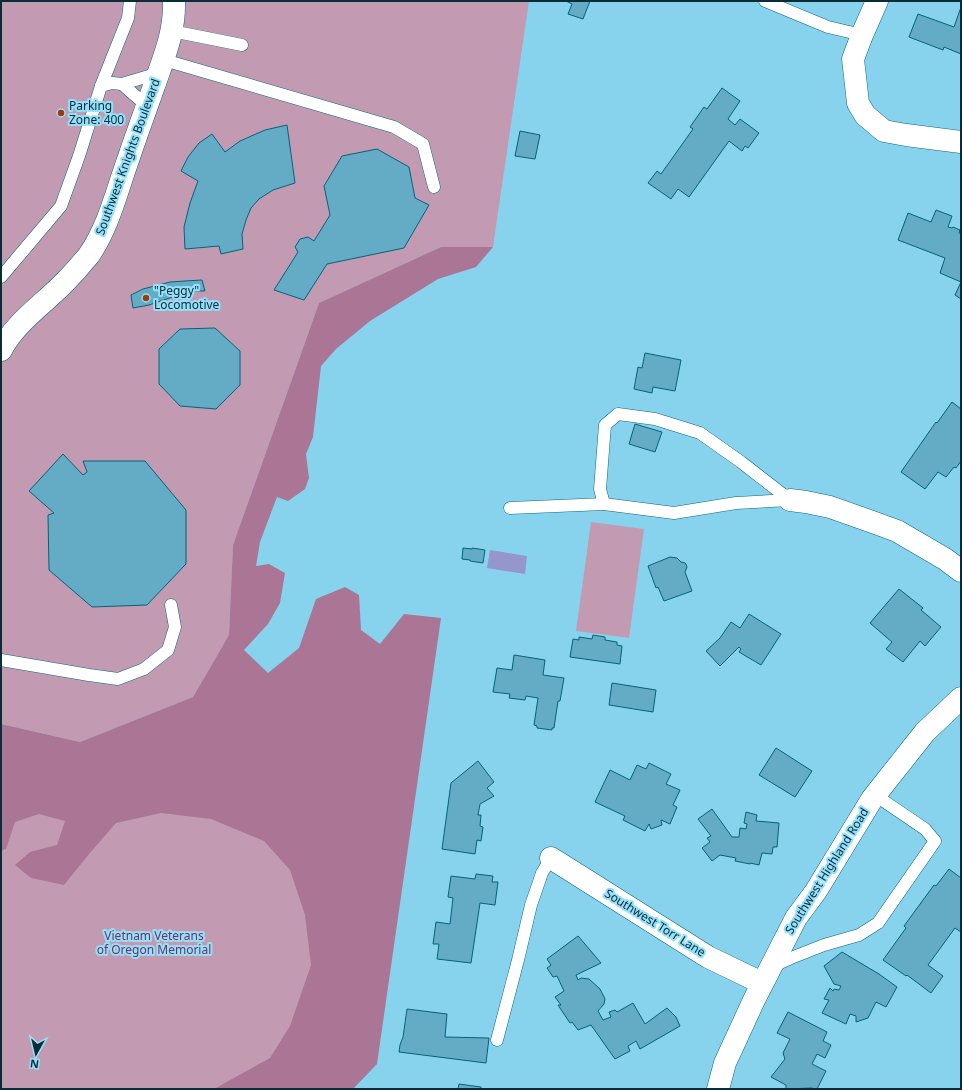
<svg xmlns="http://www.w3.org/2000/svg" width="962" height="1090" viewBox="0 0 962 1090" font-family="'Noto Sans',sans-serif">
  <rect width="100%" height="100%" fill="#87d3ee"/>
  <!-- green -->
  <g fill="#c29bb2">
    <polygon points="1,1 529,1 493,247 441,247 319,303 233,545 229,635 193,697 80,742 1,724"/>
    <polygon points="591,522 644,529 629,638 576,631"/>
    <polygon points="1,774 271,810 332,922 291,1057 236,1089 1,1089"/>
  </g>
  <!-- forest -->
  <polygon fill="#ab7596" points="441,247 493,247 476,267 438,279 370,321 336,349 321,366 313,437 306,454 309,478 305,489 288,501 277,497 260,542 256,566 269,564 285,573 280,603 268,624 244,650 268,673 299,648 316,599 345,587 359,595 361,630 380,644 404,614 441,618 377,1064 353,1089 214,1089 270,1058 290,1026 311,965 305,915 290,870 264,841 211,819 161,813 116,823 89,854 64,885 31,878 15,865 30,852 57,845 65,821 39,814 15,822 6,849 1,851 1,724 80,742 193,697 229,635 233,545 319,303"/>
  <!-- water -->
  <polygon fill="#9496cd" points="490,550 527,556 525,574 487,568"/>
  <!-- building -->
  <g fill="#64acc5" stroke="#03627a">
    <polygon points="566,1 590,1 583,19 568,14 572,4"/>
    <polygon points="961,7 961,54 944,47 943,50 909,37 918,14 954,27"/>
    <polygon points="722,88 740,101 728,119 735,125 740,119 759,133 748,148 745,146 742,151 729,141 689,197 678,189 671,199 648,183 657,171 661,174 693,129 690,127 704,107 707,109"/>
    <polygon points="287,125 295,183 273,190 259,199 251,208 246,220 242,234 243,249 221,254 219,246 185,249 184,227 190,203 198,181 181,171 188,157 199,143 212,134 225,152 240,141 265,130"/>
    <polygon points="520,131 540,135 535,159 515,156"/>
    <polygon points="377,149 409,167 415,198 429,205 404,248 327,264 304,300 274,290 298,252 295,247 300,239 308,237 314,241 330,215 324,186 342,156"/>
    <polygon points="936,210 952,216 948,227 952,228 953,227 960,230 959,233 961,234 961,299 955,295 961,282 940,273 945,258 898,240 908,213 931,222"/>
    <polygon points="202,280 205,291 195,291 178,295 149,305 133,308 131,295 143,289 170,282 185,281"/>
    <polygon points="215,328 240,351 240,385 216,409 180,406 159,384 159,349 180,329"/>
    <polygon points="645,353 681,360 675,391 653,387 652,393 634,389 638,367 642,368"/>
    <polygon points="952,402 961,409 961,461 956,468 954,467 946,477 938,472 925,489 901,472 936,422 937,423"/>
    <polygon points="635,424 662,432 655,452 629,444"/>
    <polygon points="63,454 83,475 87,472 83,461 145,461 186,510 186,564 147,605 92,607 49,570 48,515 54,513 29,491"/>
    <polygon points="463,548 472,549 472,548 485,550 483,563 470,561 470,560 462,559"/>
    <polygon points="670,557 677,558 681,562 685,563 686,564 687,567 685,572 692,591 664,601 658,587 656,588 648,566"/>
    <polygon points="899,589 923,608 921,610 941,627 925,646 920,641 903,662 886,649 892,642 870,623"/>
    <polygon points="749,614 781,634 761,665 739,652 741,649 739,647 720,666 706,651 720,638 731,622 740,628"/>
    <polygon points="593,635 605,637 605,640 617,642 617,645 622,646 620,664 570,657 573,639 579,640 579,637 592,639"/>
    <polygon points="514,655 545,660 543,675 564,678 560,701 558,701 554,728 552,728 552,730 537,728 537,726 534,725 538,698 526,696 525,700 509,698 510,694 493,692 497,668 512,670"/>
    <polygon points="612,683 656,690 653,712 609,705"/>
    <polygon points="776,748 812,771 795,797 759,775"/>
    <polygon points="478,761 494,782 487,788 494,796 480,804 478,815 481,815 480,826 483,827 481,841 477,840 475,854 442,849 451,783"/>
    <polygon points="649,763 671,774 666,784 680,790 673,805 677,807 670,824 661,820 662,825 651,829 649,824 645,831 623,820 625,816 595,802 610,770 630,780 637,765 646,769"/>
    <polygon points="712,809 732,837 739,837 740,828 746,829 747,824 744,823 746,812 757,815 756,821 779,823 777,847 773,847 772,854 762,853 759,865 750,863 750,864 735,861 736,858 720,855 712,861 702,848 710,842 707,838 711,836 698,819"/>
    <polygon points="949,869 961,878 961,932 955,928 928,965 943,976 931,993 907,975 906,976 883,960 906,928 904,926 934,885 936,886"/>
    <polygon points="476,874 493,876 492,882 498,882 495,905 480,903 471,963 437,959 439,944 433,944 436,922 450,924 453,898 448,897 451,876 475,879"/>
    <polygon points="578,936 579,937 601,963 576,975 578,980 581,978 589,979 600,989 605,999 604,1004 598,1011 603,1020 611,1017 609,1012 615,1010 617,1012 633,1003 645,1024 667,1008 676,1017 680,1026 640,1049 636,1041 628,1046 630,1051 615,1059 591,1025 578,1030 572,1022 570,1023 558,1005 561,1005 555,997 564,991 557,976 553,977 547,968 551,965 547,959"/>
    <polygon points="842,952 879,974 897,987 886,1007 876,1002 868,1018 856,1022 856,1016 850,1014 846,1024 822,1013 829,1000 824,999 830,988 833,991 834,989 839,990 841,986 834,984 824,966"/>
    <polygon points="407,1009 447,1014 445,1037 489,1038 486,1063 399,1052 400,1045 403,1037"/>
    <polygon points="788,1012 827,1032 823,1041 831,1045 825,1058 817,1054 812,1064 826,1071 817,1089 811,1088 786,1089 786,1085 771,1077 785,1059 783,1053 790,1039 777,1033"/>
    <polygon points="459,1084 481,1087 481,1089 458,1089"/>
  </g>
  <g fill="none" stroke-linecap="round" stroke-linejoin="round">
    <!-- lane casing -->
    <g stroke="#0d667e" stroke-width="13">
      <g id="lane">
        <polyline points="765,1 828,27 862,35"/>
        <polyline points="172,31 242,45"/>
        <polyline points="164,60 394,127 423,144 434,187"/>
        <polyline points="122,84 147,106"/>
        <polyline points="101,86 112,83 122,84 159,73"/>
        <polyline points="1,277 61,206 79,156 101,86 128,18 130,1"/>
        <polyline points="604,504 600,489 605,425 618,414 655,419 700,433 741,462 790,500"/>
        <polyline points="510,508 604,504 674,513 736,503 790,500"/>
        <polyline points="1,660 89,675 118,679 144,669 168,650 175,627 171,605"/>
        <polyline points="773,966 791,958 824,945 859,935 878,923 935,841 925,829 875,795"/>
        <polyline points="497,1040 518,960 531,905 542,873 551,858"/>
      </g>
    </g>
    <!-- street casing -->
    <g stroke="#0d667e" stroke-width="23">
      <g id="street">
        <polyline points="877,1 862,35 853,59 858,103 865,115 884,131 906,135 961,142"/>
        <polyline points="790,500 806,502 830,507 878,524 897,531 945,559 961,571"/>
        <polyline points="551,858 708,957 762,983"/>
        <polyline points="718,1089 725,1063 754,1000 796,918 816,891 872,799 925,732 961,698"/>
      </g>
    </g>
    <!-- secondary casing -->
    <g stroke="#0d667e" stroke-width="23">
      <path id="secondary" d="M 1,350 C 16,322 41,306 63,284 C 72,275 81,265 89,255 C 109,226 117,190 129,157 C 137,133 146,109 154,86 C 164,57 175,32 174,1"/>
    </g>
    <!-- lane -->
    <use href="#lane" stroke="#fff" stroke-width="12"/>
    <!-- street -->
    <use href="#street" stroke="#fff" stroke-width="22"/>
    <!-- secondary -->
    <use href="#secondary" stroke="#fff" stroke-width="22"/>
  </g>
  <!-- markers -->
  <g fill="#9f3b04" stroke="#94e0fb" stroke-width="1.5">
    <circle cx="61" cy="113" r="4"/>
    <circle cx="146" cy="298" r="4"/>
  </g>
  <g text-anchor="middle" stroke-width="4" stroke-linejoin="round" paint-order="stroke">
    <!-- poi labels -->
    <g font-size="12" fill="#0b2c36" stroke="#94e0fb" text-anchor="start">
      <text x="69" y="110">Parking<tspan x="69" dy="14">Zone: 400</tspan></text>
      <text x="154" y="295">"Peggy"<tspan x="154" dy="14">Locomotive</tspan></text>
    </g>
    <!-- street labels -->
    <g font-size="12" fill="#0b2c36" stroke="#94e0fb">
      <text transform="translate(128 157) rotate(-70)" y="4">Southwest Knights Boulevard</text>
      <text transform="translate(827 871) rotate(-58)" y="4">Southwest Highland Road</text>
      <text transform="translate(655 923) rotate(32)" y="4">Southwest Torr Lane</text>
    </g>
    <!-- park labels -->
    <g font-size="12" fill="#73305d" stroke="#94e0fb">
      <text x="154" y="940">Vietnam Veterans<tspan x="154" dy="14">of Oregon Memorial</tspan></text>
    </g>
  </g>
  <!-- border -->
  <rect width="962" height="1090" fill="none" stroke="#0b2c36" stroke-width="4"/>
  <!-- north arrow -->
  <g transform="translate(36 1054) rotate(188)" stroke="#94e0fb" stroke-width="3" paint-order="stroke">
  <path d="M0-3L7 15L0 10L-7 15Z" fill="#0b2c36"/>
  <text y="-6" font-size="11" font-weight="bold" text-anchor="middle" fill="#0b2c36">N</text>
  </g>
</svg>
